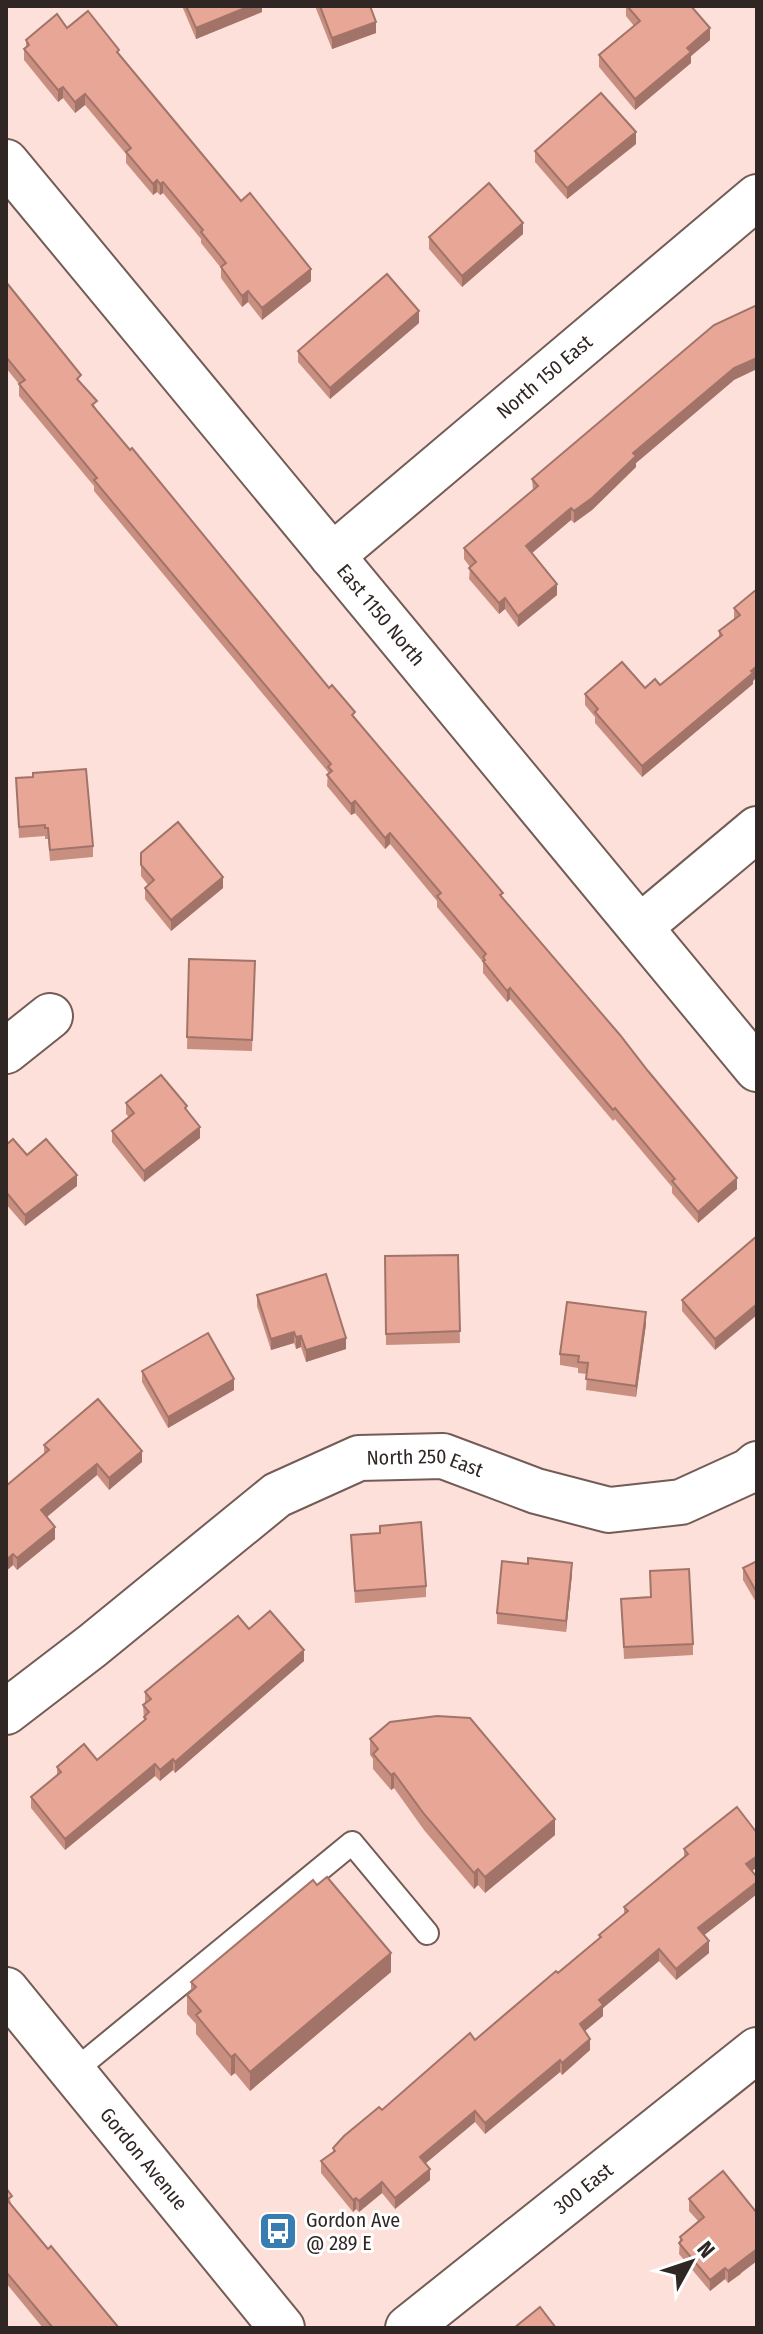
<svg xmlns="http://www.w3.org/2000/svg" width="763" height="2334" viewBox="0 0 763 2334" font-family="'Fira Sans Condensed',sans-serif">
  <rect width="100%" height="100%" fill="#fce0d9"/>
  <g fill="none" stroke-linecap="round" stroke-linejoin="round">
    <!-- lane casing -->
    <g stroke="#735c56" stroke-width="26">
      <polyline id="lane" points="73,2072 352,1843 427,1933"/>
    </g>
    <!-- street casing -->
    <g stroke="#735c56" stroke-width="48">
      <g id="street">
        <path id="s1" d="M 6,162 L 757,1069"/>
        <path id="s2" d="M 332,556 L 757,197"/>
        <polyline points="640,927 757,829"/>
        <polyline points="6,1051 50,1016"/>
        <path id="s3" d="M 6,1712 L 92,1646 L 277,1495 L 359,1458 L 443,1456 L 536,1491 L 609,1510 L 681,1502 L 749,1471 L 757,1464"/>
        <path id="s4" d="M 408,2328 L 757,2050"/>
      </g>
    </g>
    <!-- secondary casing -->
    <g stroke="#735c56" stroke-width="48">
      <g id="secondary">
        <path id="s5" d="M 6,1990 L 282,2328"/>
      </g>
    </g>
    <!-- lane -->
    <use href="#lane" stroke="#fff" stroke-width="22"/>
    <!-- street -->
    <use href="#street" stroke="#fff" stroke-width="44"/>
    <!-- secondary -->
    <use href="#secondary" stroke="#fff" stroke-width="44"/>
  </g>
  <!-- wall -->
  <g fill="#c88f81">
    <polygon points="182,6 262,6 262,12 196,39"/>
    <polygon points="315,6 370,6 376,33 332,49"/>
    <polygon points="626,6 691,6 710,40 691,56 691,63 635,110 599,67 599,55 634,26 626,16"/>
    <polygon points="67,28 119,55 241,201 311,281 262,320 248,302 242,307 221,278 221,268 201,243 201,239 163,193 160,195 157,192 153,195 126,163 126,154 85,105 75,113 63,98 58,102 24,60 24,49 26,47 26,40"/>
    <polygon points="636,144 567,199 535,162 535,151"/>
    <polygon points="523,234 462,287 429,249 429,237"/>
    <polygon points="6,282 81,383 97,410 503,898 737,1189 698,1223 672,1193 672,1187 615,1119 613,1121 510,999 507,1002 483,973 483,962 437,907 437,901 390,844 385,849 355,813 351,815 327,786 328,772 94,491 94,486 19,396 19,384 6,368"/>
    <polygon points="419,323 330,399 298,362 298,351"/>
    <polygon points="734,380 636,463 636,467 592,510 574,523 571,520 532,553 557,595 518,627 505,609 499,614 469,579 470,567 464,559 464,548 533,491 532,479"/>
    <polygon points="757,589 753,684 642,777 595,723 595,717 585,705 585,694 660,685 719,637 719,631 734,619 734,608"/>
    <polygon points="16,778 93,846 93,857 50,861 48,839 45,839 45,836 19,838"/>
    <polygon points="141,853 223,888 171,931 145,899 145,888 148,885 141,876"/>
    <polygon points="189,959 255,961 252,1051 187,1049"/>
    <polygon points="126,1103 187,1111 200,1138 144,1182 112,1142 112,1131 129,1117 126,1114"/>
    <polygon points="6,1145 27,1155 77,1186 25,1226 6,1204"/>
    <polygon points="757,1236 715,1350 682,1311 682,1300"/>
    <polygon points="458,1255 460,1343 386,1345 385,1256"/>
    <polygon points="257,1295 346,1349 306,1362 301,1347 296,1349 294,1343 271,1350 257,1306"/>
    <polygon points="646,1324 636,1397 586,1390 587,1374 578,1373 578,1368 560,1365 560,1354"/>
    <polygon points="142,1371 234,1390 168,1428 142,1382"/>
    <polygon points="44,1445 142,1462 109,1490 97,1475 46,1517 55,1539 17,1570 13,1565 6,1571 6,1486 44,1454"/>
    <polygon points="351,1535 426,1586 426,1597 355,1603"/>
    <polygon points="757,1561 757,1604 743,1580 743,1568"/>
    <polygon points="572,1574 566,1632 497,1624 497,1613"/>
    <polygon points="621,1599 693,1644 693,1655 624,1659"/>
    <polygon points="249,1629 304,1661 175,1773 173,1770 160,1781 155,1776 65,1850 31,1808 31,1797 57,1776 57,1767 97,1760 144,1720 143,1705 145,1703 145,1692"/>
    <polygon points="370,1739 555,1835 485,1893 478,1885 474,1889 424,1830 394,1788 391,1790 373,1769 373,1759 370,1755"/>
    <polygon points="684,1849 757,1867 752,1871 757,1877 757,1894 704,1935 709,1953 676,1980 659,1961 603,2008 603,2016 585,2031 590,2050 562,2075 560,2072 485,2134 475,2122 426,2163 430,2180 395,2209 382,2193 359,2212 356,2209 353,2212 321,2173 321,2161 333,2152 333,2148 475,2040 599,1938 599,1935 624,1914 624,1907 684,1857"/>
    <polygon points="391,1972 250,2091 235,2073 231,2076 196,2034 196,2024 187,2014 187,1995 191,1991 191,1982"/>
    <polygon points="723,2171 741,2274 728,2283 725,2279 710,2291 679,2254 680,2237 698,2221 689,2211 689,2199"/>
    <polygon points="6,2188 12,2206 48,2249 119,2328 43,2328 6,2283"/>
  </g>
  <!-- shaded-wall -->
  <g fill="#a27469">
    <polygon points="250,6 262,6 262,12 196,39 196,28"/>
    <polygon points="376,22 376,33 332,49 332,38"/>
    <polygon points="710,28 710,40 691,56 691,63 635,110 635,99 687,48"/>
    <polygon points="63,87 63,98 58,102 58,90"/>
    <polygon points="85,94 85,105 75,113 75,102"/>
    <polygon points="636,132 636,144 567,199 567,188"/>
    <polygon points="157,180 157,192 153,195 153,184"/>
    <polygon points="163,182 163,193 160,195 160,184"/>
    <polygon points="523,223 523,234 462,287 462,276"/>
    <polygon points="311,269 311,281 262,320 262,308"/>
    <polygon points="248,291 248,302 242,307 242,296"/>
    <polygon points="419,311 419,323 330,399 330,388"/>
    <polygon points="757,358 757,369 734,380 636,463 636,467 592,510 574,523 574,511 633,453 734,368"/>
    <polygon points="571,508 571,520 526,558 526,546"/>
    <polygon points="557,584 557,595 518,627 518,616"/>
    <polygon points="505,598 505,609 499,614 499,603"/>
    <polygon points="757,666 757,677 753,681 753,684 642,777 642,766"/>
    <polygon points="355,801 355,813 351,815 351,804"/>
    <polygon points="390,833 390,844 385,849 385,838"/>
    <polygon points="223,877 223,888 171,931 171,920"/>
    <polygon points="510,988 510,999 507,1002 507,991"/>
    <polygon points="200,1127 200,1138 144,1182 144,1171"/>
    <polygon points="77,1175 77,1186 25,1226 25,1215"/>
    <polygon points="737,1178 737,1189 698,1223 698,1212"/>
    <polygon points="757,1304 757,1315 715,1350 715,1339"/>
    <polygon points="646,1312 646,1324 636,1397 636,1386"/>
    <polygon points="294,1332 294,1343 271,1350 271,1339"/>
    <polygon points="301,1336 301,1347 296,1349 296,1337"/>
    <polygon points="346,1338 346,1349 306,1362 306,1350"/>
    <polygon points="234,1379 234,1390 168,1428 168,1417"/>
    <polygon points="142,1451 142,1462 109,1490 109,1478"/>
    <polygon points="97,1464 97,1475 41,1522 41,1510"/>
    <polygon points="55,1527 55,1539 17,1570 17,1558"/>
    <polygon points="13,1554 13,1565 6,1571 6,1560"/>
    <polygon points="572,1563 572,1574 566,1632 566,1621"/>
    <polygon points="304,1650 304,1661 175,1773 175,1762"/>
    <polygon points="173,1759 173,1770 160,1781 160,1770"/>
    <polygon points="155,1764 155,1776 65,1850 65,1839"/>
    <polygon points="394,1773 394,1788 391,1790 391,1775"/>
    <polygon points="555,1819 555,1835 485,1893 485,1877"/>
    <polygon points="757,1856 757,1867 746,1876 746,1864"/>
    <polygon points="478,1869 478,1885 474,1889 474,1873"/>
    <polygon points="757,1882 757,1894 698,1940 698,1928"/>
    <polygon points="709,1941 709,1953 676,1980 676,1969"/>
    <polygon points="659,1949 659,1961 603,2008 603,2016 580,2035 580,2024 599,2000"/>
    <polygon points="391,1953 391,1972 250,2091 250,2072"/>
    <polygon points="590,2039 590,2050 562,2075 562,2063"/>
    <polygon points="235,2054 235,2073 231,2076 231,2057"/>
    <polygon points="560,2060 560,2072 485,2134 485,2123"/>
    <polygon points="475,2111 475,2122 420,2168 420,2157"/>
    <polygon points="430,2169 430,2180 395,2209 395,2198"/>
    <polygon points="382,2182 382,2193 359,2212 359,2201"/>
    <polygon points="356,2198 356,2209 353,2212 353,2200"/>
    <polygon points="757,2249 757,2261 728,2283 728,2271"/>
    <polygon points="725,2268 725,2279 710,2291 710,2280"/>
  </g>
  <!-- building -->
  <g fill="#e8a696" stroke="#a27469" stroke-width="2">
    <polygon points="186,6 250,6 196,28"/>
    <polygon points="320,6 370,6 376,22 332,38"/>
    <polygon points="627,6 691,6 710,28 687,48 691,52 635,99 599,55 640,21"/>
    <polygon points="88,11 119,50 117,52 241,201 250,193 311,269 262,308 248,291 242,296 221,267 226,263 201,232 203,230 163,182 160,184 157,180 153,184 126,152 131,148 85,94 75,102 63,87 58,90 24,49 29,45 26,40 57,14 67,28"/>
    <polygon points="601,93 636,132 567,188 535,151"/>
    <polygon points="489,183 523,223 462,276 429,237"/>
    <polygon points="387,274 419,311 330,388 298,351"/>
    <polygon points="6,282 81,375 77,379 97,401 92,405 130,450 132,448 329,688 332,685 355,712 352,715 503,893 500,895 620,1035 648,1071 737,1178 698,1212 672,1181 675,1179 615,1108 613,1110 510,988 507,991 483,961 485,960 483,957 486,954 437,896 441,893 390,833 385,838 355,801 351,804 327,775 332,771 328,767 331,764 94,480 97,478 19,384 25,380 6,357"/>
    <polygon points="757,305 757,358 734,368 633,453 636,456 592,498 574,511 571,508 526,546 557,584 518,616 505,598 499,603 469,568 476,562 464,548 538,486 532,479 714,325"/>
    <polygon points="757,589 757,666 751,671 753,673 642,766 595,712 598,709 585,694 622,662 645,688 655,679 660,685 722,635 719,631 740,615 734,608"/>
    <polygon points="86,769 93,846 50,850 48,828 45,828 45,825 19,827 16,778 33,777 33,773"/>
    <polygon points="178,822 223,877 171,920 145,888 154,880 141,865 141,853"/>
    <polygon points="189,959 255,961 252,1040 187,1037"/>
    <polygon points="161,1075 187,1106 185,1108 200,1127 144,1171 112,1131 134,1113 126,1103"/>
    <polygon points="13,1139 27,1155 46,1139 77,1175 25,1215 6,1192 6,1145"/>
    <polygon points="757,1236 757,1304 715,1339 682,1300"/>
    <polygon points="458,1255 460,1331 386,1334 385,1256"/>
    <polygon points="326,1274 346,1338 306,1350 301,1336 296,1337 294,1332 271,1339 257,1295"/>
    <polygon points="567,1302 646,1312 636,1386 586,1379 588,1363 578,1362 579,1356 560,1354"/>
    <polygon points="208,1333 234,1379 168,1417 142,1371"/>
    <polygon points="98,1399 142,1451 109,1478 97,1464 41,1510 55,1527 17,1558 13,1554 6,1560 6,1486 49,1450 44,1445"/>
    <polygon points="421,1522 426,1586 355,1591 351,1535 380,1533 380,1526"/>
    <polygon points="528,1558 572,1563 566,1621 497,1613 502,1561 528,1564"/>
    <polygon points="757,1561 757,1593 743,1568"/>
    <polygon points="689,1569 693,1644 624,1647 621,1599 651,1597 650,1571"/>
    <polygon points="270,1611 304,1650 175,1762 173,1759 160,1770 155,1764 65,1839 31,1797 61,1772 57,1767 84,1744 97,1760 146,1719 144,1717 149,1712 143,1705 151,1699 145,1692 238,1616 249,1629"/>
    <polygon points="437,1716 470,1718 555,1819 485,1877 478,1869 474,1873 424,1814 394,1773 391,1775 373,1754 378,1749 370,1739 390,1722"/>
    <polygon points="737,1807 757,1833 757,1856 746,1864 757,1877 757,1882 698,1928 709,1941 676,1969 659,1949 599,2000 603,2005 580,2024 590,2039 562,2063 560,2060 485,2123 475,2111 420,2157 430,2169 395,2198 382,2182 359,2201 356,2198 353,2200 321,2161 335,2151 333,2148 344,2136 379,2107 382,2110 470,2033 475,2040 556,1971 558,1973 601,1937 599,1935 628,1911 624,1907 688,1854 684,1849"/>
    <polygon points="327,1877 391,1953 250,2072 235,2054 231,2057 196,2015 201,2011 187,1995 196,1987 191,1982 313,1880 317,1885"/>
    <polygon points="723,2171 757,2213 757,2249 728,2271 725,2268 710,2280 679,2243 682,2240 680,2237 704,2217 689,2199"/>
    <polygon points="6,2188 12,2196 7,2200 48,2249 51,2246 119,2328 53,2328 6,2272"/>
    <polygon points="540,2307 556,2328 514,2328"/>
  </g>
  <!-- icons -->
  <defs>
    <g id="bus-square" transform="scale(2)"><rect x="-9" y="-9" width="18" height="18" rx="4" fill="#387db2" stroke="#fff"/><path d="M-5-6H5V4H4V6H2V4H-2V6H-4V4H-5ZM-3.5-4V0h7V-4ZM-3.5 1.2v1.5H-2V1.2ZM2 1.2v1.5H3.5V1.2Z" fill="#fff"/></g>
  </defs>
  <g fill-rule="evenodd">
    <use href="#bus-square" x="278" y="2231"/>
  </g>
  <g text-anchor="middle" stroke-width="6" stroke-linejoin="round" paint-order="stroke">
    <!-- street labels -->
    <g font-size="20" fill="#302623" stroke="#fff">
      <text dy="7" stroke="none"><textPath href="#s2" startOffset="278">North 150 East</textPath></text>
      <text dy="7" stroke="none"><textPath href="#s1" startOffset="588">East 1150 North</textPath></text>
      <text dy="7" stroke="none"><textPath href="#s3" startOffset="504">North 250 East</textPath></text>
      <text dy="7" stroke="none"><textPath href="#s5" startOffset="218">Gordon Avenue</textPath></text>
      <text dy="7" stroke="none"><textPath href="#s4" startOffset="224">300 East</textPath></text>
    </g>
    <!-- poi labels -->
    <g font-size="20" fill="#302623" stroke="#fff" text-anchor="start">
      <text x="306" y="2227">Gordon Ave<tspan x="306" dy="23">@ 289 E</tspan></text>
    </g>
  </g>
  <!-- border -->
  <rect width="763" height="2334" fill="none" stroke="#302623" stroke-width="16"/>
  <!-- north arrow -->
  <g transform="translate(691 2262) rotate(50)" stroke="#ffffff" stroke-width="6" paint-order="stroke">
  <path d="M0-6L14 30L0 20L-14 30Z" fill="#302623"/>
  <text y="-12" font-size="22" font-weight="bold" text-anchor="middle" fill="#302623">N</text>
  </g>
</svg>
